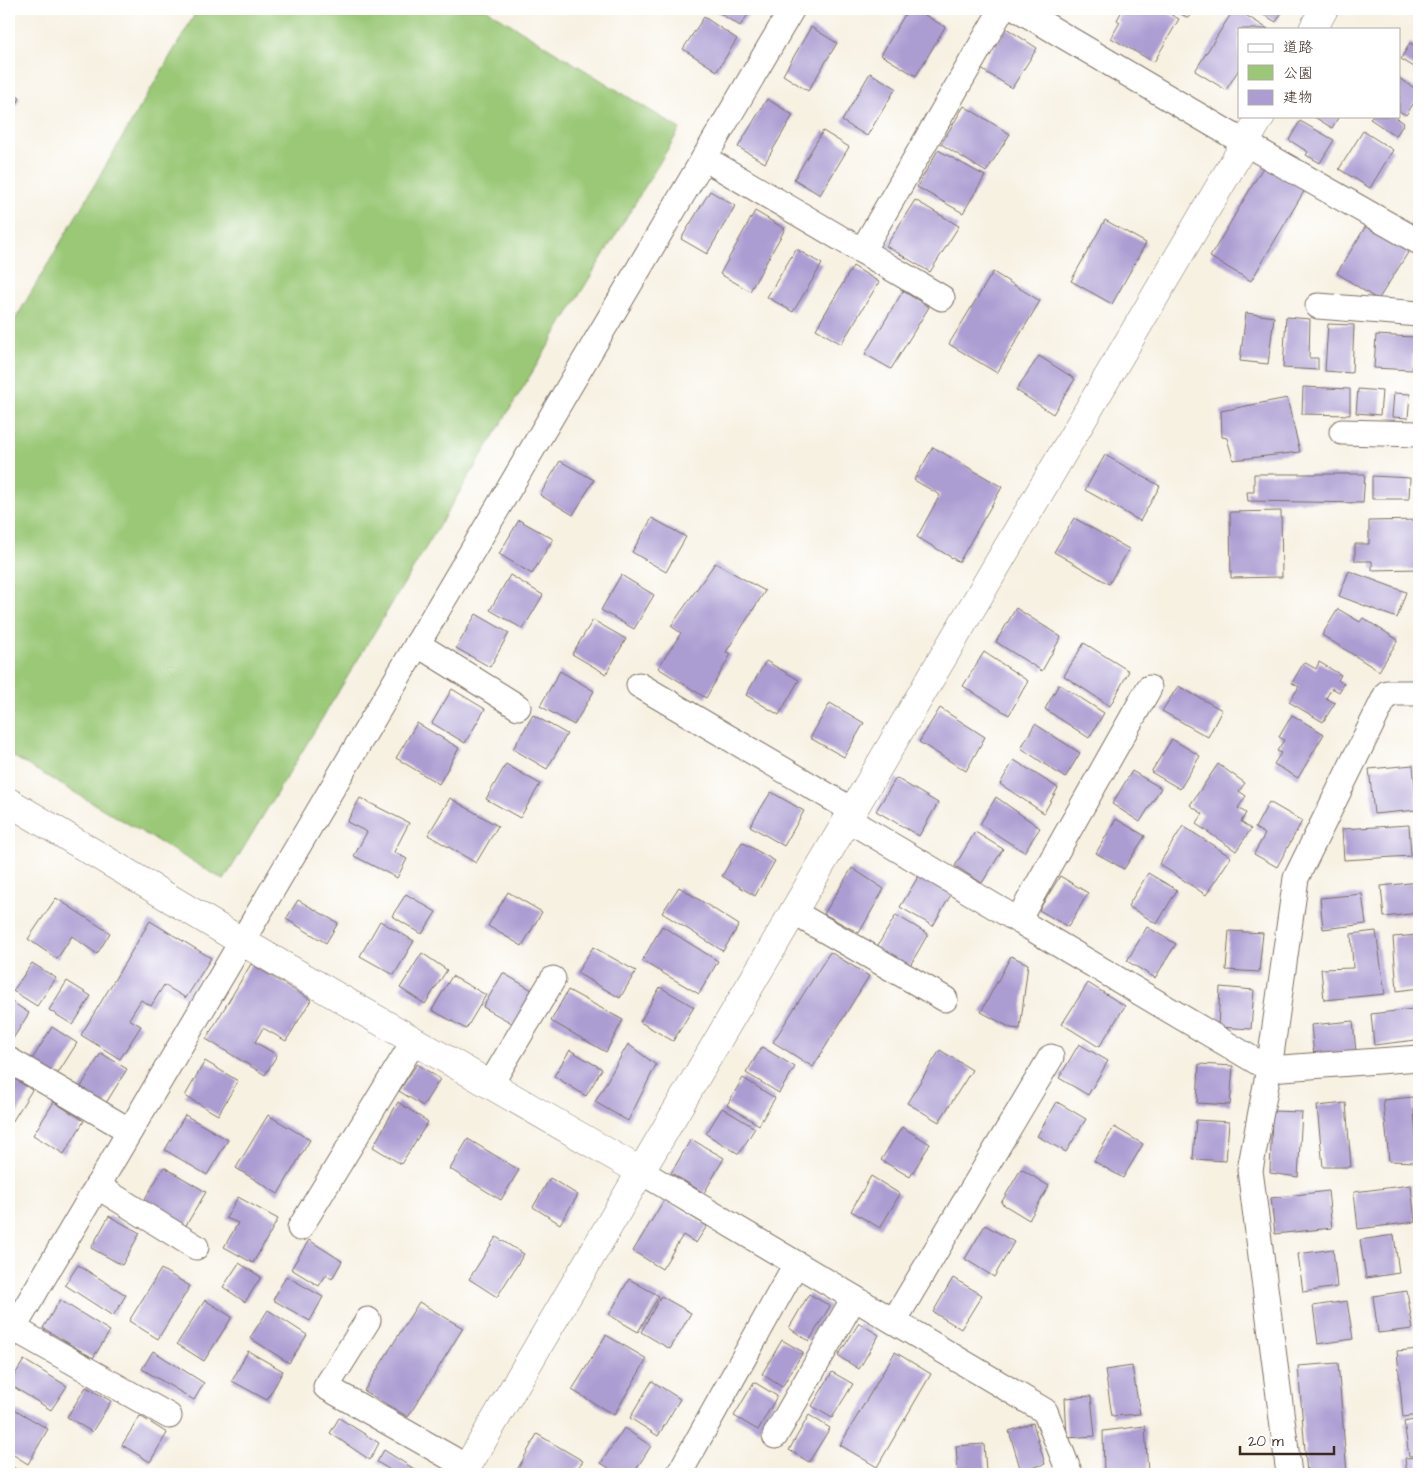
<svg xmlns="http://www.w3.org/2000/svg" width="1428" height="1483" viewBox="0 0 1428 1483" font-family="'Architects Daughter','Klee One',sans-serif">
  <rect width="100%" height="100%" fill="#fff"/>
  <filter id="ink" filterUnits="userSpaceOnUse"><feTurbulence type="fractalNoise" baseFrequency=".02" numOctaves="2"/><feDisplacementMap in="SourceGraphic" scale="10" xChannelSelector="R" yChannelSelector="G"/><feConvolveMatrix kernelMatrix="1 2 1 2 8 2 1 2 1" color-interpolation-filters="sRGB"/></filter>
  <filter id="wash" filterUnits="userSpaceOnUse"><feTurbulence type="fractalNoise" baseFrequency=".0096" numOctaves="4" result="noise"/><feDisplacementMap in="SourceGraphic" scale="20" xChannelSelector="R" yChannelSelector="G"/><feGaussianBlur stdDeviation="1.12" result="paint"/><feColorMatrix in="noise" values="0 0 0 0 0 0 0 0 0 0 0 0 0 0 0 0 0 1.4 0 .05"/><feComposite in="paint" operator="in"/></filter>
  <g filter="url(#wash)">
    <rect width="100%" height="100%" fill="#f7f1e2"/>
    <!-- green -->
    <polygon fill="#9ac876" stroke="#6a794a" points="198,9 486,9 680,129 224,880 9,754 9,330"/>
    <g id="blocks">
      <!-- building -->
      <g fill="#ab9cd2">
        <polygon points="713,9 752,9 740,26"/>
        <polygon points="908,9 915,9 945,27 916,76 881,55"/>
        <polygon points="1123,9 1161,9 1179,19 1154,62 1111,38 1120,22 1117,20"/>
        <polygon points="1173,9 1194,9 1188,18"/>
        <polygon points="1234,9 1236,9 1268,29 1239,29 1239,69 1226,90 1195,71"/>
        <polygon points="1254,9 1284,9 1276,22"/>
        <polygon points="704,17 737,39 717,71 683,49"/>
        <polygon points="811,27 837,43 808,91 783,75"/>
        <polygon points="1006,28 1037,48 1012,88 981,69"/>
        <polygon points="1410,43 1419,48 1419,70 1401,59"/>
        <polygon points="870,73 896,88 867,136 842,121"/>
        <polygon points="1399,78 1419,91 1419,95 1406,115 1399,111"/>
        <polygon points="9,92 20,98 9,118"/>
        <polygon points="767,99 793,115 765,163 738,147"/>
        <polygon points="964,106 1010,134 986,172 941,144"/>
        <polygon points="1313,116 1339,116 1332,128"/>
        <polygon points="1372,116 1394,116 1404,123 1396,136 1370,119"/>
        <polygon points="1300,121 1334,140 1320,163 1306,155 1308,152 1289,140"/>
        <polygon points="823,131 849,147 820,195 794,179"/>
        <polygon points="1363,131 1393,150 1370,188 1339,169"/>
        <polygon points="938,150 985,176 963,213 917,187"/>
        <polygon points="1265,164 1306,188 1251,281 1210,257"/>
        <polygon points="710,191 735,206 707,254 681,239"/>
        <polygon points="915,200 959,226 930,272 886,246"/>
        <polygon points="755,211 785,229 750,291 720,274"/>
        <polygon points="1105,220 1146,243 1112,304 1071,281"/>
        <polygon points="1369,221 1411,248 1378,300 1337,273"/>
        <polygon points="796,249 822,264 793,312 767,297"/>
        <polygon points="853,266 879,282 841,344 816,329"/>
        <polygon points="993,272 1040,301 997,373 949,344"/>
        <polygon points="903,291 929,307 891,369 865,354"/>
        <polygon points="1246,313 1274,317 1268,364 1240,361"/>
        <polygon points="1286,317 1310,319 1309,358 1318,358 1318,370 1283,368"/>
        <polygon points="1328,324 1354,325 1352,373 1325,371"/>
        <polygon points="1376,335 1414,337 1412,370 1374,368"/>
        <polygon points="1039,356 1075,379 1053,414 1016,390"/>
        <polygon points="1303,387 1350,389 1350,415 1302,414"/>
        <polygon points="1358,389 1382,391 1380,415 1356,413"/>
        <polygon points="1394,393 1410,394 1408,418 1392,417"/>
        <polygon points="1287,398 1300,452 1233,460 1227,438 1222,437 1221,411"/>
        <polygon points="933,447 1002,487 959,562 917,537 940,495 914,480"/>
        <polygon points="1105,455 1160,486 1140,521 1085,490"/>
        <polygon points="560,461 594,480 573,515 540,495"/>
        <polygon points="1254,474 1365,474 1363,503 1248,501 1247,492 1254,492"/>
        <polygon points="1372,476 1410,478 1409,499 1372,499"/>
        <polygon points="1281,511 1282,577 1231,578 1230,512"/>
        <polygon points="652,518 686,537 666,572 632,552"/>
        <polygon points="1074,518 1129,549 1109,584 1054,552"/>
        <polygon points="519,520 553,539 532,574 499,554"/>
        <polygon points="1419,520 1419,569 1372,570 1372,561 1355,561 1355,544 1369,544 1369,521"/>
        <polygon points="715,563 765,591 726,652 731,654 706,698 658,668 681,633 671,626"/>
        <polygon points="1349,571 1406,592 1397,618 1339,596"/>
        <polygon points="510,575 543,595 523,629 490,610"/>
        <polygon points="621,575 654,595 634,629 601,610"/>
        <polygon points="1016,608 1061,637 1042,671 996,642"/>
        <polygon points="1338,609 1360,622 1363,618 1398,640 1379,671 1322,635"/>
        <polygon points="476,614 509,633 490,667 456,648"/>
        <polygon points="593,620 626,639 606,674 572,654"/>
        <polygon points="1084,643 1129,671 1110,706 1064,676"/>
        <polygon points="984,652 1028,681 1009,715 963,686"/>
        <polygon points="766,661 799,680 779,715 746,695"/>
        <polygon points="1304,662 1316,669 1319,662 1341,675 1338,680 1344,684 1339,692 1332,688 1326,698 1335,703 1323,722 1289,702 1299,687 1292,683"/>
        <polygon points="560,671 594,691 574,725 540,706"/>
        <polygon points="1059,684 1104,713 1089,738 1045,709"/>
        <polygon points="1178,686 1222,710 1208,737 1162,711"/>
        <polygon points="452,689 485,709 465,743 432,723"/>
        <polygon points="830,703 864,723 844,757 810,738"/>
        <polygon points="940,708 985,737 966,771 919,742"/>
        <polygon points="533,715 567,734 547,769 513,749"/>
        <polygon points="1292,715 1324,734 1298,778 1274,764 1281,753 1277,751 1284,740 1279,737"/>
        <polygon points="417,723 459,748 439,784 396,758"/>
        <polygon points="1035,724 1080,753 1065,778 1021,748"/>
        <polygon points="1172,739 1200,756 1180,789 1151,772"/>
        <polygon points="1014,760 1058,788 1044,813 1000,784"/>
        <polygon points="506,764 540,784 520,818 486,799"/>
        <polygon points="1218,764 1245,783 1239,791 1246,796 1238,808 1246,813 1241,822 1251,829 1236,851 1196,824 1203,814 1190,805"/>
        <polygon points="1413,765 1417,810 1374,814 1369,769"/>
        <polygon points="1132,771 1161,788 1140,822 1112,804"/>
        <polygon points="896,778 938,803 919,836 876,811"/>
        <polygon points="771,792 804,811 784,846 750,826"/>
        <polygon points="996,797 1040,828 1024,852 980,824"/>
        <polygon points="360,798 409,823 394,852 407,859 397,878 354,856 367,832 347,822"/>
        <polygon points="450,798 498,826 476,863 428,835"/>
        <polygon points="1269,802 1302,821 1277,867 1254,854 1265,834 1255,828"/>
        <polygon points="1116,819 1145,836 1124,869 1096,853"/>
        <polygon points="1409,825 1411,856 1344,860 1342,829"/>
        <polygon points="1183,826 1231,857 1206,895 1159,864"/>
        <polygon points="975,832 1003,849 982,883 955,866"/>
        <polygon points="742,842 775,861 755,896 722,876"/>
        <polygon points="852,868 884,889 859,933 824,914"/>
        <polygon points="921,872 953,891 933,926 900,907"/>
        <polygon points="1148,873 1177,890 1157,924 1128,906"/>
        <polygon points="1060,876 1088,893 1068,927 1039,910"/>
        <polygon points="1419,882 1419,913 1384,917 1381,886"/>
        <polygon points="679,887 739,925 723,951 662,913"/>
        <polygon points="508,892 542,912 522,946 488,926"/>
        <polygon points="406,894 436,912 422,934 392,916"/>
        <polygon points="1362,894 1366,924 1323,929 1320,898"/>
        <polygon points="56,898 110,933 97,954 72,936 57,959 28,939"/>
        <polygon points="298,900 338,923 326,943 286,919"/>
        <polygon points="896,915 928,934 908,969 875,950"/>
        <polygon points="150,921 211,958 186,998 164,985 151,1006 141,1000 129,1019 141,1026 120,1059 81,1035"/>
        <polygon points="380,921 414,941 394,975 360,956"/>
        <polygon points="662,926 718,961 699,994 642,961"/>
        <polygon points="1147,927 1176,944 1155,978 1127,961"/>
        <polygon points="1229,931 1263,933 1259,972 1226,970"/>
        <polygon points="1376,931 1385,994 1324,1000 1321,969 1353,968 1351,934"/>
        <polygon points="1419,935 1419,988 1397,991 1393,937"/>
        <polygon points="593,947 636,971 620,998 577,973"/>
        <polygon points="830,952 869,976 813,1067 773,1042"/>
        <polygon points="422,953 447,970 425,1004 400,988"/>
        <polygon points="1011,956 1028,964 1020,1029 1011,1028 981,1012"/>
        <polygon points="32,963 56,978 37,1006 13,991"/>
        <polygon points="251,964 311,1000 286,1041 263,1028 255,1042 277,1055 265,1075 206,1039"/>
        <polygon points="503,973 537,993 517,1026 483,1007"/>
        <polygon points="452,976 486,995 466,1029 432,1010"/>
        <polygon points="67,981 91,996 73,1025 49,1010"/>
        <polygon points="1088,983 1125,1006 1099,1047 1062,1024"/>
        <polygon points="660,987 694,1007 673,1041 640,1022"/>
        <polygon points="1220,987 1254,990 1251,1029 1218,1027"/>
        <polygon points="568,990 623,1020 606,1052 551,1021"/>
        <polygon points="9,1000 29,1013 9,1045"/>
        <polygon points="1413,1009 1416,1040 1374,1045 1371,1014"/>
        <polygon points="1353,1021 1356,1052 1314,1056 1311,1025"/>
        <polygon points="52,1027 77,1043 53,1081 28,1066"/>
        <polygon points="628,1044 656,1065 628,1121 595,1102"/>
        <polygon points="1079,1044 1108,1061 1088,1095 1059,1078"/>
        <polygon points="762,1047 795,1067 779,1093 746,1073"/>
        <polygon points="570,1050 602,1069 586,1096 554,1076"/>
        <polygon points="940,1050 972,1070 939,1122 907,1103"/>
        <polygon points="101,1053 127,1069 103,1108 78,1092"/>
        <polygon points="205,1061 238,1081 218,1115 185,1096"/>
        <polygon points="417,1064 440,1079 423,1106 399,1091"/>
        <polygon points="1199,1064 1233,1066 1230,1105 1197,1103"/>
        <polygon points="9,1075 32,1090 9,1127"/>
        <polygon points="743,1078 775,1098 759,1125 727,1105"/>
        <polygon points="1413,1097 1418,1162 1389,1161 1383,1100"/>
        <polygon points="54,1102 84,1121 64,1154 33,1135"/>
        <polygon points="398,1102 428,1122 401,1164 373,1147"/>
        <polygon points="1057,1102 1086,1119 1066,1152 1037,1136"/>
        <polygon points="1346,1103 1351,1167 1323,1167 1317,1106"/>
        <polygon points="722,1108 755,1128 739,1154 706,1134"/>
        <polygon points="1272,1111 1302,1112 1298,1177 1270,1173"/>
        <polygon points="185,1115 228,1140 207,1175 165,1150"/>
        <polygon points="268,1115 310,1140 278,1194 236,1168"/>
        <polygon points="1196,1120 1229,1122 1226,1161 1193,1159"/>
        <polygon points="902,1127 930,1144 910,1177 881,1160"/>
        <polygon points="1114,1127 1143,1144 1123,1178 1094,1161"/>
        <polygon points="468,1139 519,1170 501,1200 450,1169"/>
        <polygon points="691,1139 724,1158 704,1193 671,1173"/>
        <polygon points="164,1167 206,1192 185,1227 143,1202"/>
        <polygon points="1021,1169 1049,1186 1029,1220 1001,1203"/>
        <polygon points="871,1176 900,1194 880,1228 851,1211"/>
        <polygon points="550,1178 578,1195 560,1224 533,1207"/>
        <polygon points="1411,1185 1415,1222 1358,1229 1354,1192"/>
        <polygon points="1328,1191 1332,1228 1275,1234 1271,1198"/>
        <polygon points="238,1197 278,1219 253,1263 224,1247 238,1223 226,1218"/>
        <polygon points="664,1200 707,1226 696,1243 683,1235 662,1269 633,1251"/>
        <polygon points="109,1216 140,1233 122,1265 91,1248"/>
        <polygon points="985,1225 1014,1242 994,1277 965,1259"/>
        <polygon points="1394,1235 1399,1273 1366,1278 1360,1240"/>
        <polygon points="496,1237 524,1254 497,1297 469,1279"/>
        <polygon points="309,1240 342,1261 332,1279 326,1275 319,1286 291,1269"/>
        <polygon points="1333,1249 1337,1287 1303,1292 1298,1254"/>
        <polygon points="239,1263 261,1277 245,1302 223,1287"/>
        <polygon points="78,1265 126,1295 113,1316 65,1285"/>
        <polygon points="161,1269 190,1286 158,1339 129,1321"/>
        <polygon points="286,1276 323,1297 310,1321 273,1300"/>
        <polygon points="953,1278 982,1295 961,1329 933,1312"/>
        <polygon points="629,1279 659,1296 638,1332 609,1315"/>
        <polygon points="1407,1291 1413,1329 1378,1333 1373,1296"/>
        <polygon points="809,1294 830,1306 809,1341 789,1328"/>
        <polygon points="661,1296 691,1313 670,1349 641,1332"/>
        <polygon points="60,1300 110,1331 93,1358 43,1328"/>
        <polygon points="205,1300 232,1317 204,1361 177,1344"/>
        <polygon points="1347,1301 1353,1339 1318,1344 1313,1306"/>
        <polygon points="419,1302 463,1328 408,1417 364,1391"/>
        <polygon points="268,1310 307,1335 289,1363 250,1338"/>
        <polygon points="859,1323 879,1335 859,1369 838,1356"/>
        <polygon points="606,1335 647,1359 614,1415 572,1390"/>
        <polygon points="782,1340 803,1352 782,1387 762,1374"/>
        <polygon points="1419,1349 1419,1415 1403,1417 1397,1351"/>
        <polygon points="153,1351 204,1383 194,1400 142,1369"/>
        <polygon points="248,1351 283,1371 267,1400 232,1381"/>
        <polygon points="895,1352 931,1374 877,1467 840,1445"/>
        <polygon points="24,1360 67,1386 51,1410 9,1384"/>
        <polygon points="1338,1363 1347,1474 1307,1474 1298,1366"/>
        <polygon points="1132,1366 1140,1414 1112,1416 1105,1370"/>
        <polygon points="832,1372 853,1384 832,1418 812,1406"/>
        <polygon points="652,1381 680,1399 658,1436 630,1418"/>
        <polygon points="754,1382 777,1396 758,1430 734,1416"/>
        <polygon points="86,1387 111,1401 92,1432 67,1417"/>
        <polygon points="1091,1396 1095,1436 1067,1438 1065,1398"/>
        <polygon points="9,1406 48,1429 28,1464 9,1452"/>
        <polygon points="809,1415 830,1428 809,1462 789,1450"/>
        <polygon points="140,1416 167,1433 150,1462 122,1445"/>
        <polygon points="339,1418 379,1443 370,1460 330,1433"/>
        <polygon points="1419,1419 1419,1455 1409,1456 1404,1422"/>
        <polygon points="1033,1423 1045,1464 1021,1471 1009,1431"/>
        <polygon points="1145,1426 1148,1474 1104,1474 1103,1431"/>
        <polygon points="624,1428 651,1446 633,1474 618,1474 601,1463"/>
        <polygon points="537,1434 583,1461 573,1474 515,1474"/>
        <polygon points="984,1444 986,1471 958,1473 956,1446"/>
        <polygon points="384,1450 422,1474 397,1474 377,1462"/>
        <polygon points="1419,1457 1419,1474 1407,1474 1405,1458"/>
        <polygon points="9,1465 24,1474 9,1474"/>
      </g>
    </g>
  </g>
  <g filter="url(#ink)">
    <use href="#blocks" fill-opacity="0" stroke="#7d7063" stroke-width="1"/>
    <g fill="none" stroke-linecap="round" stroke-linejoin="round">
      <!-- minor casing -->
      <g stroke="#7d7063" stroke-width="27">
        <g id="minor">
          <polyline points="1018,9 1245,143 1419,242"/>
          <polyline points="704,158 942,298"/>
          <polyline points="862,251 1002,9"/>
          <polyline points="1318,306 1419,314"/>
          <polyline points="1342,432 1419,434"/>
          <polyline points="417,644 518,707"/>
          <polyline points="639,685 852,810"/>
          <polyline points="847,819 1269,1069 1419,1058"/>
          <polyline points="793,912 945,999"/>
          <polyline points="1018,920 1149,688"/>
          <polyline points="9,1060 130,1131"/>
          <polyline points="490,1085 553,979"/>
          <polyline points="640,1171 1045,1411 1070,1474"/>
          <polyline points="97,1186 196,1247"/>
          <polyline points="300,1228 414,1041"/>
          <polyline points="368,1320 326,1387 467,1467"/>
          <polyline points="894,1321 1051,1057"/>
          <polyline points="13,1328 169,1416"/>
          <polyline points="9,1336 792,9"/>
          <polyline points="775,1436 854,1298"/>
          <polyline points="679,1474 796,1264"/>
          <polyline points="1289,1474 1250,1170 1269,1069 1296,878 1387,693 1419,693"/>
        </g>
      </g>
      <!-- tertiary casing -->
      <g stroke="#7d7063" stroke-width="29">
        <g id="tertiary">
          <polyline points="1313,29 1324,9"/>
          <polyline points="9,802 241,941 640,1171"/>
          <polyline points="463,1474 1261,116"/>
        </g>
      </g>
      <!-- minor -->
      <use href="#minor" stroke="#fff" stroke-width="25"/>
      <!-- tertiary -->
      <use href="#tertiary" stroke="#fff" stroke-width="28"/>
    </g>
  </g>
  <!-- margin -->
  <rect width="1428" height="1483" fill="none" stroke="#fff" stroke-width="30"/>
  <!-- legend -->
  <rect x="1238" y="28" width="162" height="90" fill="#ffffff" stroke="#b1aaa5"/>
  <rect x="1248" y="44" width="25" height="8" fill="#ffffff" stroke="#b1aaa5"/>
  <text x="1283" y="52" font-size="15" fill="#3b2a1e">道路</text>
  <rect x="1248" y="65" width="25" height="15" fill="#9ac876" stroke="#b1aaa5"/>
  <text x="1283" y="78" font-size="15" fill="#3b2a1e">公園</text>
  <rect x="1248" y="90" width="25" height="15" fill="#ab9cd2" stroke="#b1aaa5"/>
  <text x="1283" y="102" font-size="15" fill="#3b2a1e">建物</text>
  <!-- scale -->
  <path d="M1240 1446v8h94v-8" fill="none" stroke="#3b2a1e" stroke-width="2.5"/>
  <text x="1248" y="1446" font-size="15" fill="#3b2a1e" stroke="#ffffff" stroke-width="4" paint-order="stroke">20 m</text>
</svg>
